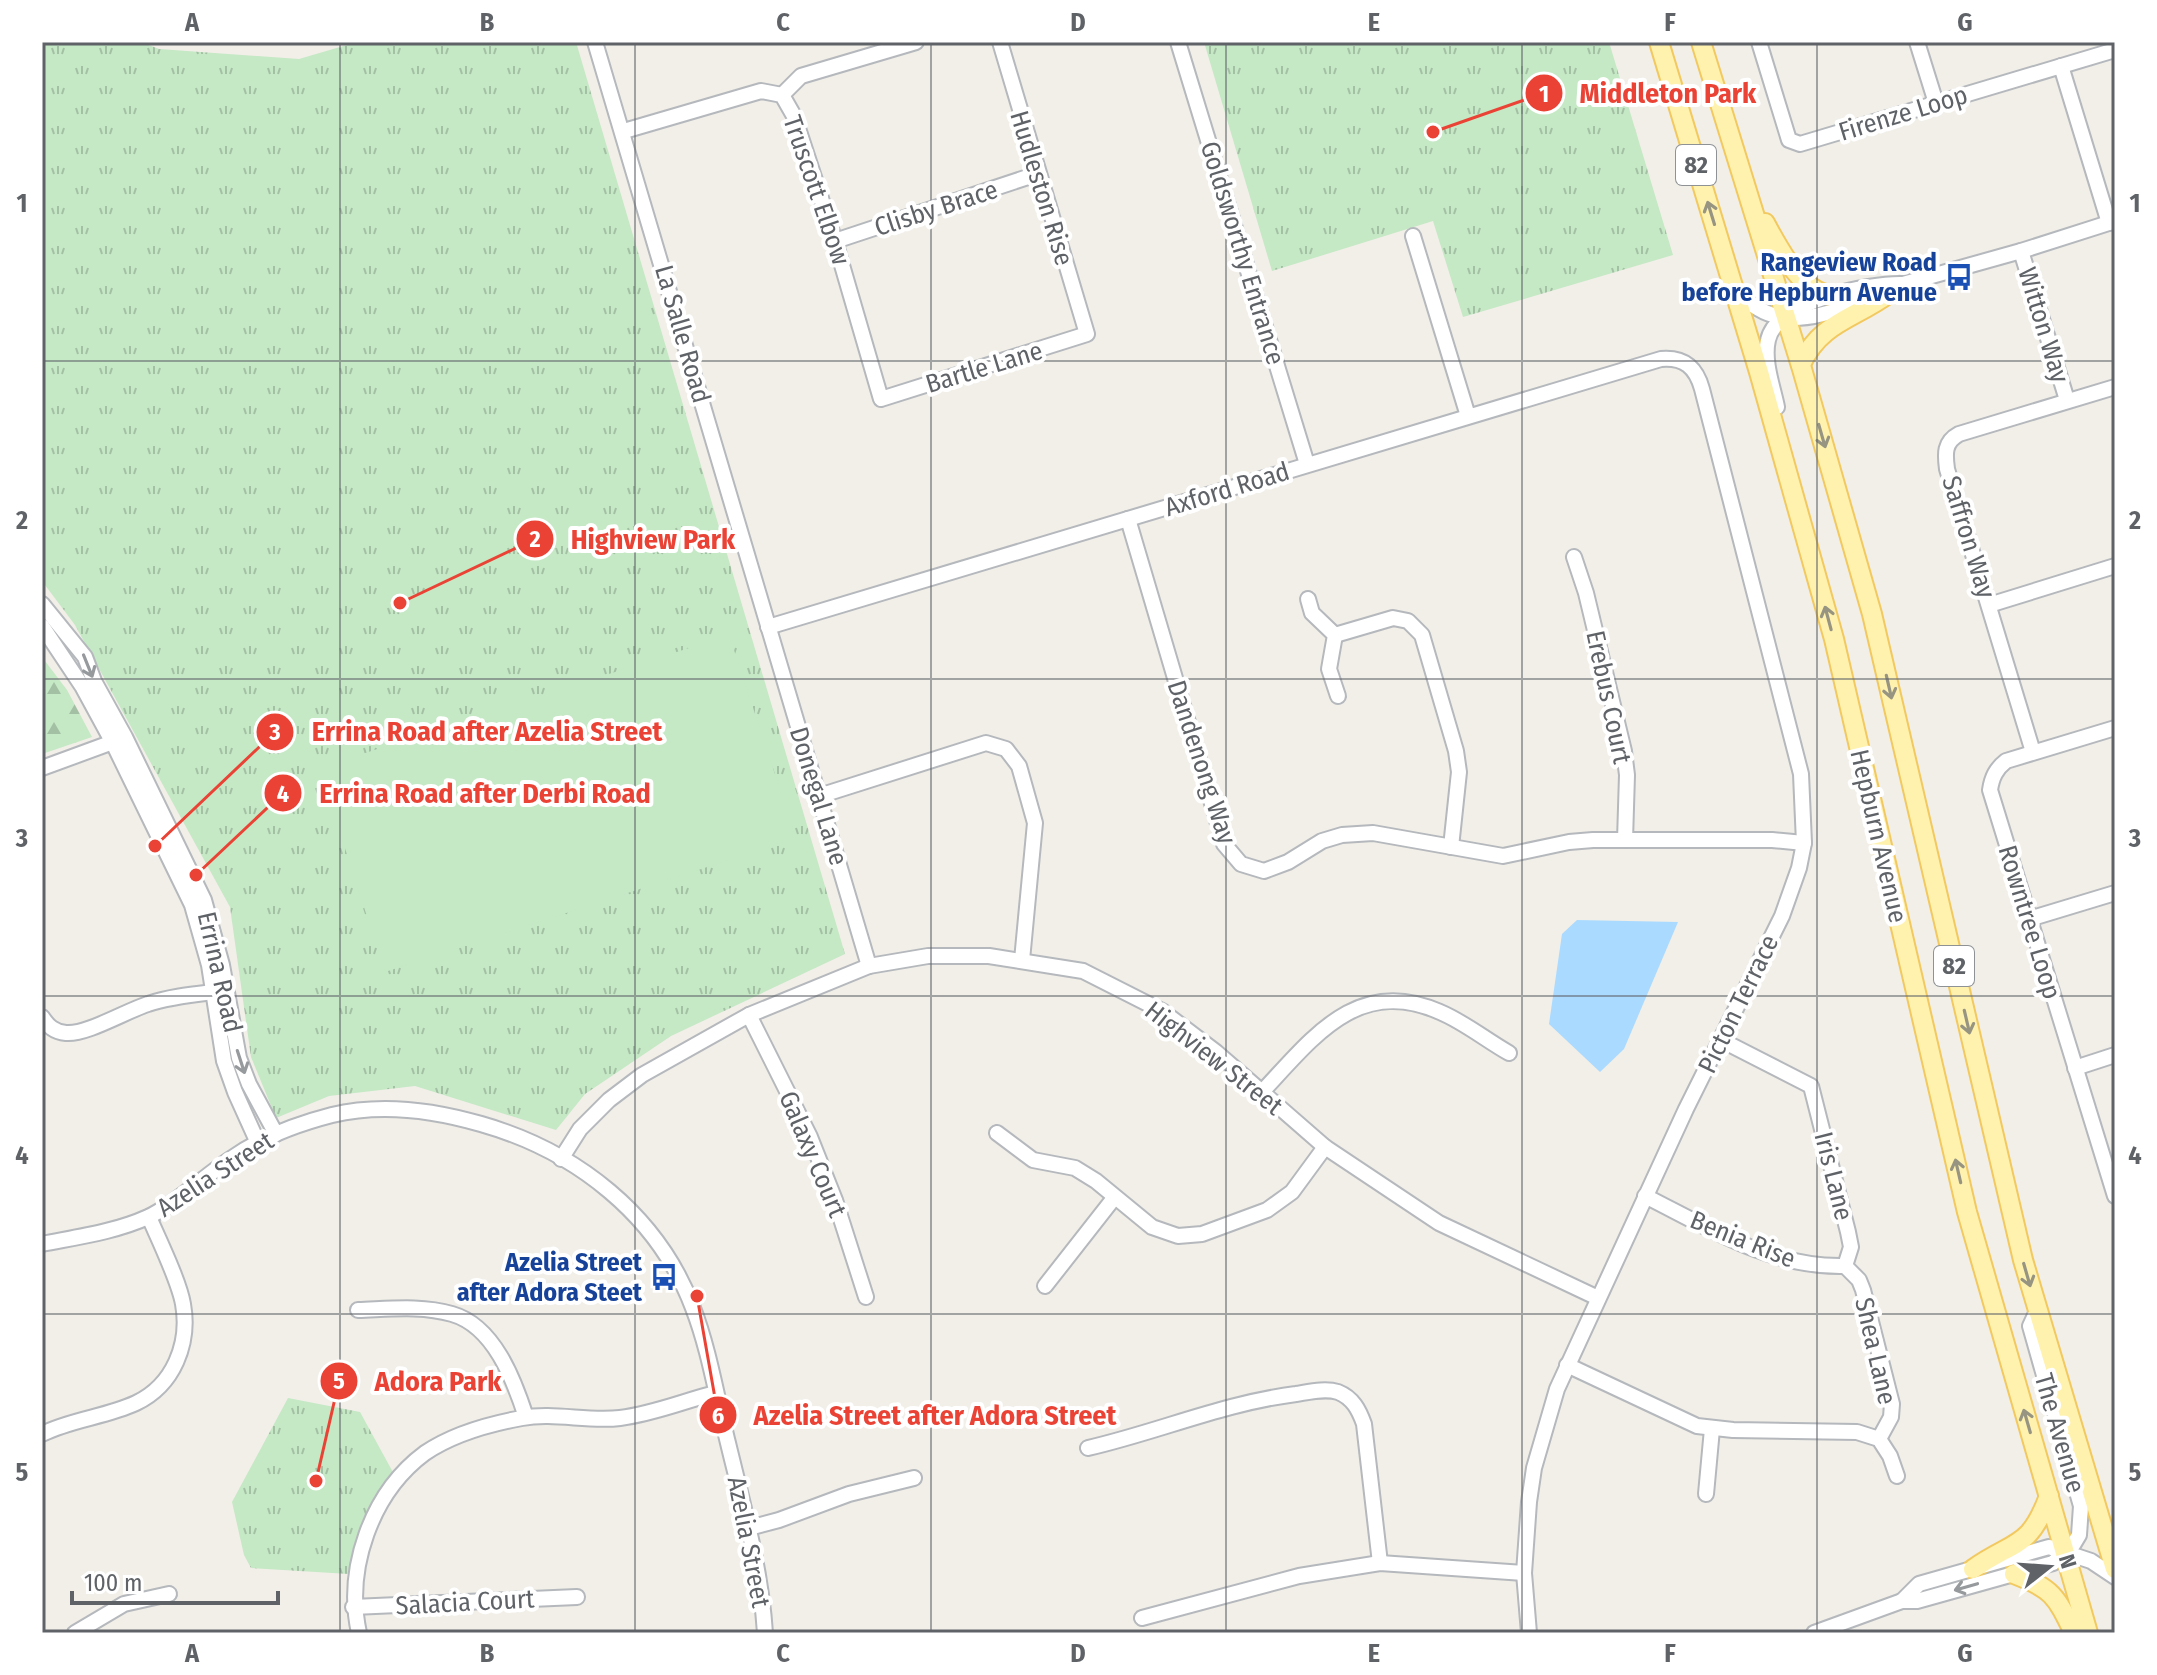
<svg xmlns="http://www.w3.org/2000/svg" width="2157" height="1675" viewBox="0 0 2157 1675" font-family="'Fira Sans Condensed',sans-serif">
  <defs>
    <pattern id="grass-tufts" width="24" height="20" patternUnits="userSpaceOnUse" patternTransform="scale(2)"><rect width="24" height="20" fill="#c5e8c5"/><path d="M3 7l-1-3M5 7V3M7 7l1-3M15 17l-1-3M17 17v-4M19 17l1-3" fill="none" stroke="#a3c0a4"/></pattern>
    <pattern id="forest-firs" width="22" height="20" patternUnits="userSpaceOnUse" patternTransform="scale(2)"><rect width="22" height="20" fill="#c5e8c5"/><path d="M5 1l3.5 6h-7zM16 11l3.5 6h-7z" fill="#a3c0a4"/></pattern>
  </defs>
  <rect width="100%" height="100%" fill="#f1efe8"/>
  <!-- grass -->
  <g fill="url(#grass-tufts)">
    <polygon points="42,42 141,42 159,49 299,59 357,42 576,42 845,954 671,1036 585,1094 556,1130 415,1086 329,1096 276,1118 251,1057 230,907 75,625 42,581"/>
    <polygon points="1204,42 1609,42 1673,255 1463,317 1433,221 1272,271"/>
    <path d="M 288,1398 L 360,1412 L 395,1476 C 373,1496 349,1544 349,1574 L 251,1568 L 244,1555 L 232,1502 Z"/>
  </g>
  <!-- forest -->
  <polygon fill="url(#forest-firs)" points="42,657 67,690 92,737 42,754"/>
  <!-- pitch -->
  <polygon fill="#c5e8c5" points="729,635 796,838 385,972 319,768"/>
  <!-- water -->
  <polygon fill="#aadaff" points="1577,920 1678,922 1624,1049 1600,1072 1549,1024 1562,934"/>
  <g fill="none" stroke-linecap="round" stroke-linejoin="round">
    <!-- minor casing -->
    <g stroke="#b5b8bc" stroke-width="18">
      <g id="minor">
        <polyline points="595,42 869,966"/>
        <polyline points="1178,42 1307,464"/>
        <polyline points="1759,42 1789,140 1800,144 2115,50"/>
        <polyline points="1917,42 1936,103"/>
        <polyline points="2061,66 2109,223"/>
        <polyline points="782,95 801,76 916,42"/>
        <polyline points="624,131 761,91 782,95 794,116 835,241 881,399 1087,334 1000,42"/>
        <polyline points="1413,236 1468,416"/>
        <polyline points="835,241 1037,174"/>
        <polyline points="2021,251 2067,400"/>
        <path d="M 1736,290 C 1776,335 1817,316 1867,301"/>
        <path d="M 1777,407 C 1773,387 1763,361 1768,340 C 1776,301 1869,283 1903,284 L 2021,251 L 2115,221"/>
        <polyline points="1128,519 1224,844 1241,864 1264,871 1288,862 1322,841 1342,835 1373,833 1503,856 1569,842 1593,840 1772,840 1804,843"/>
        <polyline points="1574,557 1586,593 1624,751 1627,775 1625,840"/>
        <polyline points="1308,599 1312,613 1335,635 1329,669 1338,696"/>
        <polyline points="42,604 85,657 94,681 125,737 204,900 222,965 239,1058 249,1084 276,1134"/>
        <polyline points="1989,605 2115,566"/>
        <polyline points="42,626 82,686 113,743 192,905 209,965 224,1061 235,1092 258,1143"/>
        <path d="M 768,627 L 1661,359 C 1684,357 1696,367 1702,389 L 1801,774 L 1804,843 L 1799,868 L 1782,916 L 1686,1109 L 1557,1389 L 1534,1468 L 1529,1502 L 1524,1573 L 1529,1633"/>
        <polyline points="1335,635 1393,618 1408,621 1422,635 1456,751 1459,772 1451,847"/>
        <path d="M 2115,728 L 2006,761 C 1996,769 1992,777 1990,790 L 2115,1196"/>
        <path d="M 2033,752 L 1947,469 C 1945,454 1944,442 1959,434 L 2115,387"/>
        <polyline points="42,768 121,739"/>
        <polyline points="819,796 986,743 1006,749 1019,766 1035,823 1022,960"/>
        <polyline points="2029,919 2115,893"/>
        <polyline points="749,1015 810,1137 835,1200 866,1297"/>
        <path d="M 42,1017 C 48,1026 54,1032 66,1033 C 86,1035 126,1011 148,1004 C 171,996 198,994 222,991"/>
        <polyline points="1721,1040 1811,1086 1848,1232 1851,1247 1845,1266"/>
        <polyline points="2075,1068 2115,1055"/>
        <path d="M 1261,1093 C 1312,1039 1357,975 1440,1012 C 1464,1022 1486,1040 1509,1053"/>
        <polyline points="997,1133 1033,1160 1075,1168 1096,1181 1152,1227 1178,1236 1202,1234 1267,1210 1292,1192 1325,1147"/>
        <polyline points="561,1159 580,1129 609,1100 642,1075 749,1015 869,966 928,956 989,956 1083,971 1162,1011 1216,1052 1325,1147 1439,1223 1598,1298"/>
        <path d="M 1645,1196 C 1709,1228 1771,1268 1845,1266"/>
        <path d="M 42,1244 C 77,1237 115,1232 148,1217 C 173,1206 207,1174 232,1158 C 262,1137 297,1124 332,1115 C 381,1103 433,1110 481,1124 C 576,1151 658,1215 693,1308 C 709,1349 717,1399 728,1443 C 743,1505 761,1569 765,1633"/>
        <polyline points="1845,1266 1859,1280 1863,1290 1892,1404 1891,1417 1879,1439"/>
        <polyline points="1045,1286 1114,1198"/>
        <path d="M 358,1310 C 389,1309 422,1305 452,1314 C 494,1326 514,1380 526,1417"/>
        <polyline points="1567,1365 1697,1426 1733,1430 1857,1432 1879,1439 1890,1456 1897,1476"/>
        <path d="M 42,1434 C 72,1419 106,1417 136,1403 C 174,1385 190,1343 183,1304 C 179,1281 159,1240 149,1217"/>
        <path d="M 1088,1448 C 1158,1432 1224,1403 1296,1394 C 1309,1392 1325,1388 1338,1392 C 1353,1398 1359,1410 1364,1424 L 1380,1563"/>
        <polyline points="1706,1494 1712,1429"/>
        <polyline points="749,1528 779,1520 849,1494 914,1478"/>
        <polyline points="1902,1601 1919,1584 2049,1547 2091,1561 2115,1577"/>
        <polyline points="353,1607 577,1597"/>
        <polyline points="1142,1618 1299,1576 1380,1563 1524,1573"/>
        <polyline points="75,1633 124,1604 169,1594"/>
        <path d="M 359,1633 C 345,1569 371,1493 425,1453 C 453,1434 489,1424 522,1418 C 554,1412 588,1422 620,1418 C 653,1414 684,1401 715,1393"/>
        <polyline points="1814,1633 1902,1601 1917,1601 2053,1563 2073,1545 2079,1535 2081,1506 2030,1326 2037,1311"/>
      </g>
    </g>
    <!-- major casing -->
    <g stroke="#f2c960" stroke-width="22">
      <g id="major">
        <polyline points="1659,42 1759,372 1834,639 1967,1212 2088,1633"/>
        <polyline points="1701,42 1802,369 1872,614 2023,1260 2115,1569"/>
        <path d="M 1765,223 C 1778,247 1802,294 1832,295"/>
        <path d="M 1801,364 C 1821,322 1854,319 1888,294"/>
        <path d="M 1973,1569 C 2014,1540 2029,1550 2049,1496"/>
        <path d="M 2014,1574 C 2053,1589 2056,1596 2074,1633"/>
      </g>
    </g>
    <!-- minor -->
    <use href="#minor" stroke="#fff" stroke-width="14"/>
    <!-- major -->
    <use href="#major" stroke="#fff2af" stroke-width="18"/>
  </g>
  <!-- one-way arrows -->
  <defs><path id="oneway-shaft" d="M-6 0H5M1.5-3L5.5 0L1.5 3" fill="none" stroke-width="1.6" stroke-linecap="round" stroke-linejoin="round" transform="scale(2)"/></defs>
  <g stroke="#979581">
    <use href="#oneway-shaft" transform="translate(1711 213) rotate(-107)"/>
    <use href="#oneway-shaft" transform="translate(1822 436) rotate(74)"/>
    <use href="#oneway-shaft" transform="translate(1828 618) rotate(-105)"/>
    <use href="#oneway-shaft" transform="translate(1889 687) rotate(77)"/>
    <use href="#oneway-shaft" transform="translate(1967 1022) rotate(77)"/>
    <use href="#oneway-shaft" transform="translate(1958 1171) rotate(-103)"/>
    <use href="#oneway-shaft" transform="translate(2027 1275) rotate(74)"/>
    <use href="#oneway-shaft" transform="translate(2027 1421) rotate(-106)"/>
  </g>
  <g stroke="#979a9d">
    <use href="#oneway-shaft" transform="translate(88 666) rotate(68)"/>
    <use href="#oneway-shaft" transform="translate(241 1062) rotate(72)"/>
    <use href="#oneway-shaft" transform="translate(1966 1587) rotate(164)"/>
  </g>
  <!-- grid -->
  <path fill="none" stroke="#5f6368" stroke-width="2" stroke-opacity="0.55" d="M 340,42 L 340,1633M 635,42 L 635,1633M 931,42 L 931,1633M 1226,42 L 1226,1633M 1522,42 L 1522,1633M 1817,42 L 1817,1633M 42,361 L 2115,361M 42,679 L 2115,679M 42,996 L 2115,996M 42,1314 L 2115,1314"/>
  <!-- icons -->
  <defs>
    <g id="bus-bare" transform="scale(2.16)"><path d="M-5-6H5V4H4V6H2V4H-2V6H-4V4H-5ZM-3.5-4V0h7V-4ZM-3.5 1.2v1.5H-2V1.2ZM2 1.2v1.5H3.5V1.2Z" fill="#1a4fb4" stroke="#fff" stroke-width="2.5" paint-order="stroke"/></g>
  </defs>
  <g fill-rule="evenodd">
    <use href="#bus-bare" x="1959" y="277"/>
    <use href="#bus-bare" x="664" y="1277"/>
  </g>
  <g text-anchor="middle" stroke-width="8" stroke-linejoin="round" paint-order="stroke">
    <!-- shield labels -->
    <g fill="#fff" stroke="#8f9295" stroke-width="2">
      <rect x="1676" y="145" width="40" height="40" rx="6"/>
      <rect x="1934" y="946" width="40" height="40" rx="6"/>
    </g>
    <g font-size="24" font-weight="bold" fill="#5f6368">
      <text x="1696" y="173">82</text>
      <text x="1954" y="974">82</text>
    </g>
    <!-- street labels -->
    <g font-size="26" fill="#5f6368" stroke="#fff">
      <text transform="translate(1903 113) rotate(-17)" y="9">Firenze Loop</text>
      <text transform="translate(1042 188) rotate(73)" y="9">Hudleston Rise</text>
      <text transform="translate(817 190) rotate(71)" y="9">Truscott Elbow</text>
      <text transform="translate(936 208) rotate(-18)" y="9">Clisby Brace</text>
      <text transform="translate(1243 253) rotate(73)" y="9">Goldsworthy Entrance</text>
      <text transform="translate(2044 325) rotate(73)" y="9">Witton Way</text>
      <text transform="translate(683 334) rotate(74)" y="9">La Salle Road</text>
      <text transform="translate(984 367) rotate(-17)" y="9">Bartle Lane</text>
      <text transform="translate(1227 489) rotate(-17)" y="9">Axford Road</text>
      <text transform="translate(1969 537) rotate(73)" y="9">Saffron Way</text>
      <text transform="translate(1609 697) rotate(78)" y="9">Erebus Court</text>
      <text transform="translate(1202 762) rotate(72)" y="9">Dandenong Way</text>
      <text transform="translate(819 796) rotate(73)" y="9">Donegal Lane</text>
      <text transform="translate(1879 836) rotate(77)" y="9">Hepburn Avenue</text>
      <text transform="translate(2030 922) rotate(73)" y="9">Rowntree Loop</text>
      <text transform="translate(220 972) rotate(77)" y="9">Errina Road</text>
      <text transform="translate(1738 1004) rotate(-64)" y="9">Picton Terrace</text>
      <text transform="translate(1214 1058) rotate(38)" y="9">Highview Street</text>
      <text transform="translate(813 1154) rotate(67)" y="9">Galaxy Court</text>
      <text transform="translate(215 1174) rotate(-33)" y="9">Azelia Street</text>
      <text transform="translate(1834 1176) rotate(76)" y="9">Iris Lane</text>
      <text transform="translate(1743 1239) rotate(22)" y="9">Benia Rise</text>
      <text transform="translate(1876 1351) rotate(77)" y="9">Shea Lane</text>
      <text transform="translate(2060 1433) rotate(74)" y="9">The Avenue</text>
      <text transform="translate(749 1542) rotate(79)" y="9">Azelia Street</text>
      <text transform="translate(465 1602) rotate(-3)" y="9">Salacia Court</text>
    </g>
    <!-- transit labels -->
    <g font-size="26" font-weight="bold" fill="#164399" stroke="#fff" text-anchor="end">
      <text x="1937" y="271">Rangeview Road<tspan x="1937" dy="30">before Hepburn Avenue</tspan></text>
      <text x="642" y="1271">Azelia Street<tspan x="642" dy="30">after Adora Steet</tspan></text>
    </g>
  </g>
  <!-- callouts -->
  <path fill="none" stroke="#ea4335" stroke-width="3" d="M1433 132L1544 93M400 603L535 539M155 846L275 732M196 875L283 793M316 1481L339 1381M697 1296L718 1415"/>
  <g fill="#ea4335" stroke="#fff" stroke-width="3">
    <circle cx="1433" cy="132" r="8"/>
    <circle cx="400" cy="603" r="8"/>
    <circle cx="155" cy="846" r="8"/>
    <circle cx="196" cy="875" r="8"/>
    <circle cx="316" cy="1481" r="8"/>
    <circle cx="697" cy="1296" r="8"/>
    <circle cx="1544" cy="93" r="20"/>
    <circle cx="535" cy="539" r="20"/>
    <circle cx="275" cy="732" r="20"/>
    <circle cx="283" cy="793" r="20"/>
    <circle cx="339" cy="1381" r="20"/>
    <circle cx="718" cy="1415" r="20"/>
  </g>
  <g font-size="24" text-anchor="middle" font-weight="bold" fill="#fff">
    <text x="1544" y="102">1</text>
    <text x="535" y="547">2</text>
    <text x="275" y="740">3</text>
    <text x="283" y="802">4</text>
    <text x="339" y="1389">5</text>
    <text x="718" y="1424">6</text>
  </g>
  <g font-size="28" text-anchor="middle" font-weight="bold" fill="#ea4335" stroke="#fff" stroke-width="8" stroke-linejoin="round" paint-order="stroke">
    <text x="1668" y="103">Middleton Park</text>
    <text x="653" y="549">Highview Park</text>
    <text x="487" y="741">Errina Road after Azelia Street</text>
    <text x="485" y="803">Errina Road after Derbi Road</text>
    <text x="438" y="1391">Adora Park</text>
    <text x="935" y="1425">Azelia Street after Adora Street</text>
  </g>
  <!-- border -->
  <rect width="2157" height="1675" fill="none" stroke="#ffffff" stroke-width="88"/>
  <!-- north arrow -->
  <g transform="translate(2049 1567) rotate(73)" stroke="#ffffff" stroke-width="6" paint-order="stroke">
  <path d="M0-6L14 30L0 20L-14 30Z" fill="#5f6368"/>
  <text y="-12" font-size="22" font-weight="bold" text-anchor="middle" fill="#5f6368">N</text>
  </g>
  <!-- scale -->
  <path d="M72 1591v12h206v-12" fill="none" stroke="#5f6368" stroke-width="4"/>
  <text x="84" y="1591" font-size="24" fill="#5f6368" stroke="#ffffff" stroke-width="6" paint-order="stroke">100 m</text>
  <rect x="44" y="44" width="2069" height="1587" fill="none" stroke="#5f6368" stroke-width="3"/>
  <g font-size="26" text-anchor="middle" font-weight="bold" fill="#5f6368">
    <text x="192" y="31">A</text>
    <text x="487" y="31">B</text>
    <text x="783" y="31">C</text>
    <text x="1078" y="31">D</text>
    <text x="1374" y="31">E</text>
    <text x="1670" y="31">F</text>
    <text x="1965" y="31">G</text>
    <text x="22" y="212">1</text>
    <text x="2135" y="212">1</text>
    <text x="22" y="529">2</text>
    <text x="2135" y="529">2</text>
    <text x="22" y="847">3</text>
    <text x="2135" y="847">3</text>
    <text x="22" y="1164">4</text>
    <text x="2135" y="1164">4</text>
    <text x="22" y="1481">5</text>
    <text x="2135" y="1481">5</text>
    <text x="192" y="1662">A</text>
    <text x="487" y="1662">B</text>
    <text x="783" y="1662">C</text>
    <text x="1078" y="1662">D</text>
    <text x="1374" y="1662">E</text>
    <text x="1670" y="1662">F</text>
    <text x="1965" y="1662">G</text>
  </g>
</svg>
